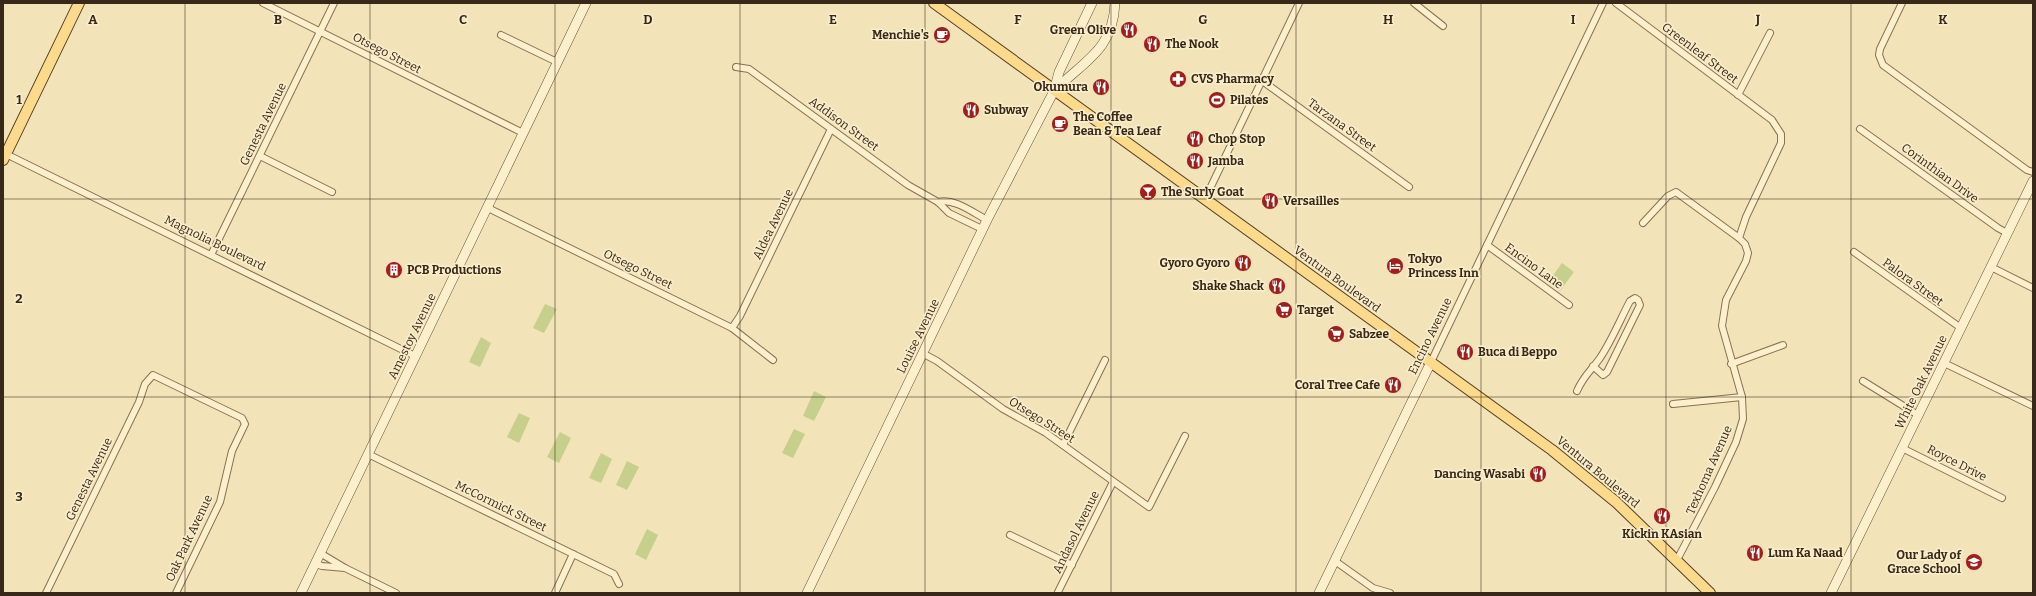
<svg xmlns="http://www.w3.org/2000/svg" width="2036" height="596" viewBox="0 0 2036 596" font-family="Bitter,serif">
  <rect width="100%" height="100%" fill="#f2e3b9"/>
  <!-- green -->
  <g fill="#c6d08c">
    <polygon points="1562,263 1574,272 1560,291 1548,282"/>
    <polygon points="545,304 557,309 544,333 533,328"/>
    <polygon points="481,337 491,343 480,367 469,362"/>
    <polygon points="814,391 826,397 814,421 803,416"/>
    <polygon points="519,413 530,418 519,443 507,437"/>
    <polygon points="794,429 805,434 793,458 782,453"/>
    <polygon points="560,432 571,438 559,463 547,457"/>
    <polygon points="601,453 612,459 601,483 589,478"/>
    <polygon points="627,461 639,467 627,490 616,485"/>
    <polygon points="647,529 658,535 646,560 635,554"/>
  </g>
  <g fill="none" stroke-linecap="round" stroke-linejoin="round">
    <!-- street casing -->
    <g stroke="#897152" stroke-width="8">
      <g id="street">
        <polyline points="263,3 523,133"/>
        <polyline points="1414,3 1443,26"/>
        <polyline points="1616,3 1772,120 1781,134 1781,143 1746,217 1739,238 1745,244 1748,253 1746,261 1726,300 1722,326 1742,397 1743,419 1736,442 1715,487 1677,560"/>
        <polyline points="1902,3 1880,49 1879,55 1883,65 2027,170 2033,172"/>
        <polyline points="501,35 557,62"/>
        <polyline points="736,67 749,69 908,185 938,202 949,213 982,229"/>
        <polyline points="1261,80 1409,187"/>
        <polyline points="1738,95 1770,33"/>
        <polyline points="1860,129 1998,228 2007,233"/>
        <polyline points="6,154 415,356"/>
        <polyline points="260,156 332,192"/>
        <polyline points="1205,199 1299,3"/>
        <path d="M 938,202 C 955,198 972,212 987,220"/>
        <polyline points="488,208 732,328 773,360"/>
        <polyline points="1643,223 1668,196 1676,192 1739,238"/>
        <polyline points="1487,245 1569,305"/>
        <polyline points="1854,252 1961,328"/>
        <polyline points="211,255 334,3"/>
        <polyline points="1991,267 2033,288"/>
        <polyline points="732,328 740,316 831,129"/>
        <polyline points="922,353 937,361 1003,409 1046,433 1149,507 1185,436"/>
        <polyline points="1431,362 1603,3"/>
        <polyline points="1944,363 2033,406"/>
        <polyline points="1731,364 1783,345"/>
        <polyline points="1863,381 1918,415"/>
        <path d="M 1577,391 C 1584,375 1591,371 1600,358 C 1612,340 1620,320 1630,301 L 1635,298 L 1638,300 L 1640,305 L 1607,372 L 1603,375 L 1593,366"/>
        <polyline points="1673,404 1742,397"/>
        <polyline points="1063,445 1105,360"/>
        <polyline points="1902,448 2002,498"/>
        <polyline points="368,454 614,574 619,584"/>
        <polyline points="1010,535 1072,565"/>
        <polyline points="320,553 345,568 396,593"/>
        <polyline points="1335,561 1373,588 1390,593"/>
        <polyline points="315,564 322,566 345,568"/>
        <polyline points="1058,592 1113,482"/>
        <polyline points="46,593 139,402 145,384 153,375 242,418 245,424 232,451 220,502 176,593"/>
        <polyline points="555,593 573,554"/>
      </g>
    </g>
    <!-- secondary casing -->
    <g stroke="#6b5236" stroke-width="10">
      <g id="secondary">
        <path d="M 1055,90 C 1085,60 1113,50 1115,3"/>
        <polyline points="301,593 586,3"/>
        <polyline points="807,593 987,220 1054,91 1059,72 1092,3"/>
        <polyline points="1319,593 1431,362"/>
        <polyline points="1831,593 2033,181"/>
      </g>
    </g>
    <!-- primary casing -->
    <g stroke="#563f27" stroke-width="12">
      <g id="primary">
        <polyline points="934,3 1552,450 1616,502 1710,593"/>
        <polyline points="3,160 79,3"/>
      </g>
    </g>
    <!-- street -->
    <use href="#street" stroke="#fcefcc" stroke-width="6"/>
    <!-- secondary -->
    <use href="#secondary" stroke="#fcefcc" stroke-width="9"/>
    <!-- primary -->
    <use href="#primary" stroke="#fbdb8b" stroke-width="10"/>
  </g>
  <!-- grid -->
  <path fill="none" stroke="#372819" stroke-width="1" stroke-opacity="0.55" d="M 185,3 L 185,593M 370,3 L 370,593M 555,3 L 555,593M 740,3 L 740,593M 925,3 L 925,593M 1111,3 L 1111,593M 1296,3 L 1296,593M 1481,3 L 1481,593M 1666,3 L 1666,593M 1851,3 L 1851,593M 3,199 L 2033,199M 3,397 L 2033,397"/>
  <!-- icons -->
  <defs>
    <g id="restaurant-disc" transform="scale(0.9)"><circle r="9.5" fill="#9e201c" stroke="#f9ecc9"/><path d="M-5-6h1v4h1v-4h1v4h1v-4h1v5L-1.5 .5V6h-2V.5L-5-1ZM5-6V6H3V1.5H1.5Q1.5-4 5-6Z" fill="#fff"/></g>
    <g id="cafe-disc" transform="scale(0.9)"><circle r="9.5" fill="#9e201c" stroke="#f9ecc9"/><path d="M-5.5-4.5H6V0H3Q3 3.5 0 3.5H-2.5Q-5.5 3.5-5.5 0ZM3-3.2v2h1.7v-2ZM-6 4.5H4V6H-6Z" fill="#fff"/></g>
    <g id="pharmacy-disc" transform="scale(0.9)"><circle r="9.5" fill="#9e201c" stroke="#f9ecc9"/><path d="M-2-6h4v4h4v4h-4v4h-4v-4h-4v-4h4Z" fill="#fff"/></g>
    <g id="stadium-disc" transform="scale(0.9)"><circle r="9.5" fill="#9e201c" stroke="#f9ecc9"/><path d="M0-5a6.5 5 0 1 0 0 10a6.5 5 0 1 0 0-10ZM-3.5-1.8h7v3.6h-7Z" fill="#fff"/></g>
    <g id="bar-disc" transform="scale(0.9)"><circle r="9.5" fill="#9e201c" stroke="#f9ecc9"/><path d="M-6-5H6L.8 .8V4.5H3.5V6h-7V4.5H-.8V.8Z" fill="#fff"/></g>
    <g id="hotel-disc" transform="scale(0.9)"><circle r="9.5" fill="#9e201c" stroke="#f9ecc9"/><path d="M-6-4.5h1.5V1H6V5H4.5V3h-9V5H-6ZM-4 0a1.8 1.8 0 1 1 3.6 0ZM.5 0V-2.5h3Q6-2.5 6 0Z" fill="#fff"/></g>
    <g id="building-disc" transform="scale(0.9)"><circle r="9.5" fill="#9e201c" stroke="#f9ecc9"/><path d="M-4-6H4V6H1V3H-1V6H-4ZM-2.5-4.3h1.7v1.8h-1.7ZM.8-4.3h1.7v1.8H.8ZM-2.5-1h1.7V.8h-1.7ZM.8-1h1.7V.8H.8Z" fill="#fff"/></g>
    <g id="supermarket-disc" transform="scale(0.9)"><circle r="9.5" fill="#9e201c" stroke="#f9ecc9"/><path d="M-6-5.5h2.5l.6 2H6L4.5 2H-2.5L-4.4-4H-6ZM-1.5 3.2a1.3 1.3 0 1 0 .1 0ZM3 3.2a1.3 1.3 0 1 0 .1 0Z" fill="#fff"/></g>
    <g id="school-disc" transform="scale(0.9)"><circle r="9.5" fill="#9e201c" stroke="#f9ecc9"/><path d="M0-5L7-2L0 1L-7-2ZM-4 1L0 2.5L4 1V4Q0 6-4 4Z" fill="#fff"/></g>
  </defs>
  <g fill-rule="evenodd">
    <use href="#restaurant-disc" x="1129" y="30"/>
    <use href="#cafe-disc" x="942" y="35"/>
    <use href="#restaurant-disc" x="1152" y="44"/>
    <use href="#pharmacy-disc" x="1178" y="79"/>
    <use href="#restaurant-disc" x="1101" y="87"/>
    <use href="#stadium-disc" x="1217" y="100"/>
    <use href="#restaurant-disc" x="971" y="110"/>
    <use href="#cafe-disc" x="1060" y="124"/>
    <use href="#restaurant-disc" x="1195" y="139"/>
    <use href="#restaurant-disc" x="1195" y="161"/>
    <use href="#bar-disc" x="1148" y="192"/>
    <use href="#restaurant-disc" x="1270" y="201"/>
    <use href="#restaurant-disc" x="1243" y="263"/>
    <use href="#hotel-disc" x="1395" y="266"/>
    <use href="#building-disc" x="394" y="270"/>
    <use href="#restaurant-disc" x="1277" y="286"/>
    <use href="#supermarket-disc" x="1284" y="310"/>
    <use href="#supermarket-disc" x="1336" y="334"/>
    <use href="#restaurant-disc" x="1465" y="352"/>
    <use href="#restaurant-disc" x="1393" y="385"/>
    <use href="#restaurant-disc" x="1538" y="474"/>
    <use href="#restaurant-disc" x="1662" y="516"/>
    <use href="#restaurant-disc" x="1755" y="553"/>
    <use href="#school-disc" x="1974" y="562"/>
  </g>
  <g text-anchor="middle" stroke-width="3.5" stroke-linejoin="round" paint-order="stroke">
    <!-- poi labels -->
    <g font-size="12" font-weight="bold" fill="#372819" stroke="#f9ecc9" text-anchor="start">
      <text x="1116" y="34" text-anchor="end">Green Olive</text>
      <text x="929" y="39" text-anchor="end">Menchie's</text>
      <text x="1165" y="48">The Nook</text>
      <text x="1191" y="83">CVS Pharmacy</text>
      <text x="1088" y="91" text-anchor="end">Okumura</text>
      <text x="1230" y="104">Pilates</text>
      <text x="984" y="114">Subway</text>
      <text x="1073" y="121">The Coffee<tspan x="1073" dy="14">Bean &amp; Tea Leaf</tspan></text>
      <text x="1208" y="143">Chop Stop</text>
      <text x="1208" y="165">Jamba</text>
      <text x="1161" y="196">The Surly Goat</text>
      <text x="1283" y="205">Versailles</text>
      <text x="1408" y="263">Tokyo<tspan x="1408" dy="14">Princess Inn</tspan></text>
      <text x="1230" y="267" text-anchor="end">Gyoro Gyoro</text>
      <text x="407" y="274">PCB Productions</text>
      <text x="1264" y="290" text-anchor="end">Shake Shack</text>
      <text x="1297" y="314">Target</text>
      <text x="1349" y="338">Sabzee</text>
      <text x="1478" y="356">Buca di Beppo</text>
      <text x="1380" y="389" text-anchor="end">Coral Tree Cafe</text>
      <text x="1525" y="478" text-anchor="end">Dancing Wasabi</text>
      <text x="1662" y="538" text-anchor="middle">Kickin KAsian</text>
      <text x="1768" y="557">Lum Ka Naad</text>
      <text x="1961" y="559" text-anchor="end">Our Lady of<tspan x="1961" dy="14">Grace School</tspan></text>
    </g>
    <!-- street labels -->
    <g font-size="12" fill="#372819" stroke="#f9ecc9">
      <text transform="translate(387 53) rotate(27)" y="4">Otsego Street</text>
      <text transform="translate(1700 53) rotate(37)" y="4">Greenleaf Street</text>
      <text transform="translate(263 124) rotate(-64)" y="4">Genesta Avenue</text>
      <text transform="translate(844 124) rotate(36)" y="4">Addison Street</text>
      <text transform="translate(1342 125) rotate(36)" y="4">Tarzana Street</text>
      <text transform="translate(1940 173) rotate(36)" y="4">Corinthian Drive</text>
      <text transform="translate(773 224) rotate(-64)" y="4">Aldea Avenue</text>
      <text transform="translate(215 243) rotate(26)" y="4">Magnolia Boulevard</text>
      <text transform="translate(1534 266) rotate(36)" y="4">Encino Lane</text>
      <text transform="translate(638 269) rotate(26)" y="4">Otsego Street</text>
      <text transform="translate(1337 279) rotate(36)" y="4">Ventura Boulevard</text>
      <text transform="translate(1913 282) rotate(36)" y="4">Palora Street</text>
      <text transform="translate(412 336) rotate(-64)" y="4">Amestoy Avenue</text>
      <text transform="translate(918 336) rotate(-64)" y="4">Louise Avenue</text>
      <text transform="translate(1430 336) rotate(-64)" y="4">Encino Avenue</text>
      <text transform="translate(1921 382) rotate(-64)" y="4">White Oak Avenue</text>
      <text transform="translate(1042 420) rotate(32)" y="4">Otsego Street</text>
      <text transform="translate(1957 463) rotate(27)" y="4">Royce Drive</text>
      <text transform="translate(1709 470) rotate(-66)" y="4">Texhoma Avenue</text>
      <text transform="translate(1598 472) rotate(40)" y="4">Ventura Boulevard</text>
      <text transform="translate(89 479) rotate(-64)" y="4">Genesta Avenue</text>
      <text transform="translate(501 506) rotate(26)" y="4">McCormick Street</text>
      <text transform="translate(1076 532) rotate(-64)" y="4">Andasol Avenue</text>
      <text transform="translate(189 538) rotate(-65)" y="4">Oak Park Avenue</text>
    </g>
  </g>
  <g font-size="13" text-anchor="middle" font-weight="bold" fill="#372819" stroke="#f9ecc9" stroke-width="3.5" stroke-linejoin="round" paint-order="stroke">
    <text x="93" y="24">A</text>
    <text x="278" y="24">B</text>
    <text x="463" y="24">C</text>
    <text x="648" y="24">D</text>
    <text x="833" y="24">E</text>
    <text x="1018" y="24">F</text>
    <text x="1203" y="24">G</text>
    <text x="1388" y="24">H</text>
    <text x="1573" y="24">I</text>
    <text x="1758" y="24">J</text>
    <text x="1943" y="24">K</text>
    <text x="19" y="104">1</text>
    <text x="19" y="303">2</text>
    <text x="19" y="501">3</text>
  </g>
  <!-- border -->
  <rect width="2036" height="596" fill="none" stroke="#372819" stroke-width="8"/>
</svg>
